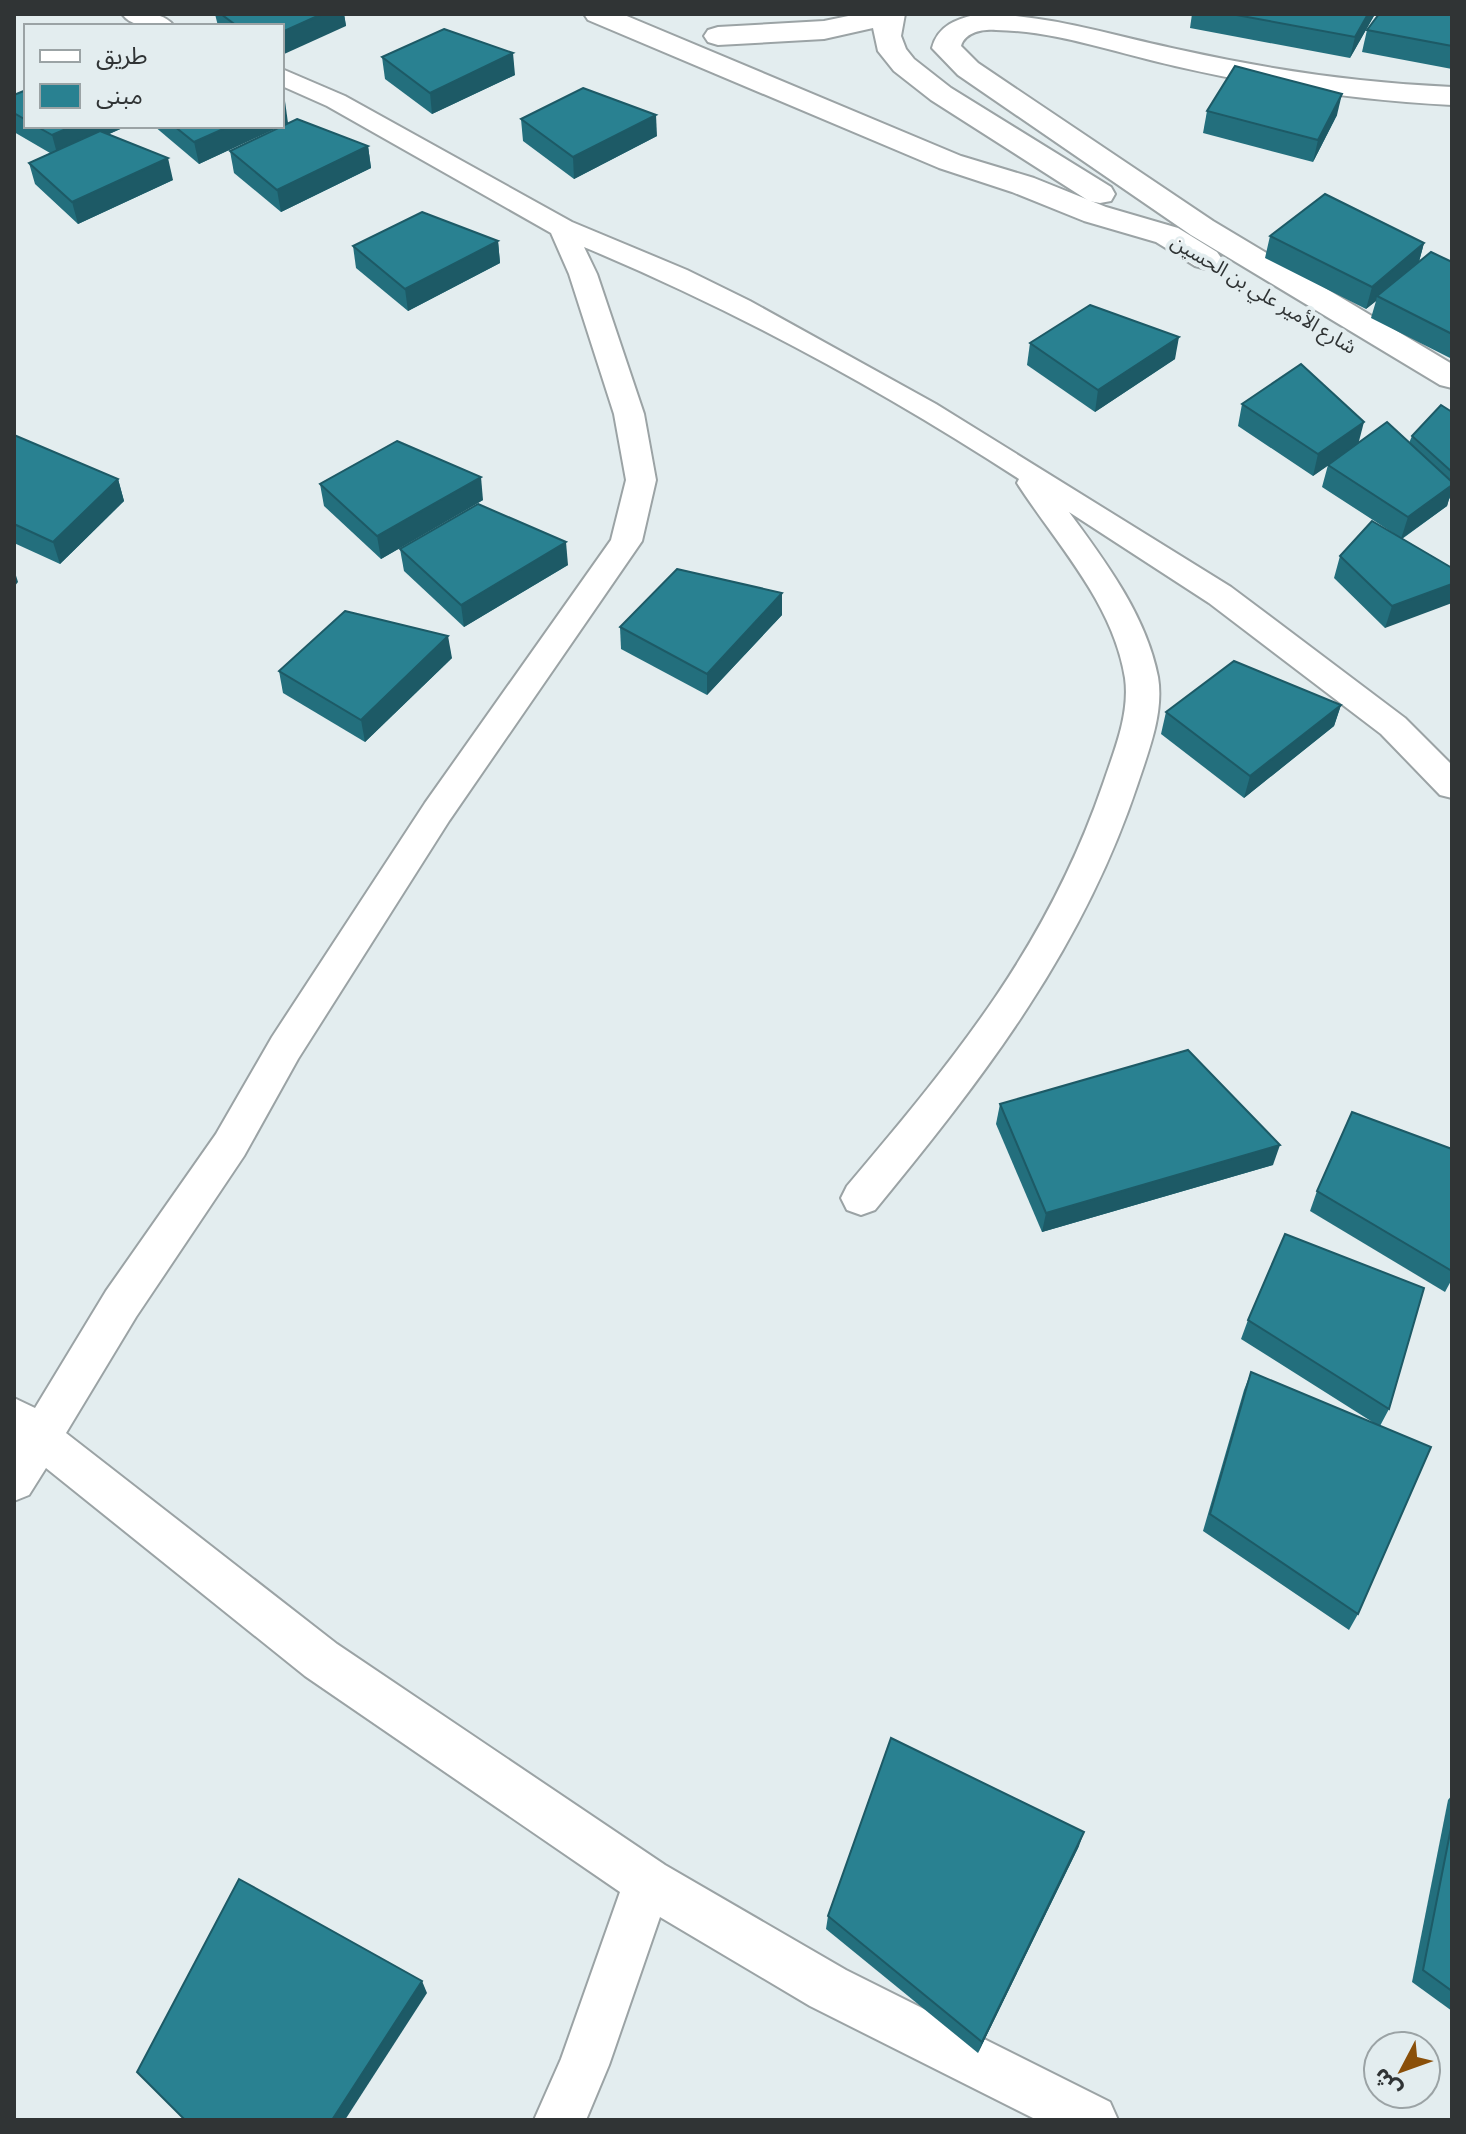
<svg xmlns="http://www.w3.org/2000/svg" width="1466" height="2134" viewBox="0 0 1466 2134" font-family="'Archivo Narrow','Noto Sans Arabic',sans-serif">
  <rect width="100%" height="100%" fill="#e3edef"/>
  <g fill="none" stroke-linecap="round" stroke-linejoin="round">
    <!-- minor casing -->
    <g stroke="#9ba3a5" stroke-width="4">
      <g id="minor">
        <path d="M 122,14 C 140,14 162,10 174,26 C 156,26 134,30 122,14 Z"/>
        <path d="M 282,69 L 345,96 L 572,222 L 687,270 L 750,301 L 936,404 L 1231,587 L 1405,718 L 1452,765 L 1452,798 L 1440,795 L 1381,734 L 1209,603 L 1069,512 C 1105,561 1146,615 1158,677 C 1164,712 1149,750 1138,783 C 1083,949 985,1076 875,1210 L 861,1215 L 847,1210 L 841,1198 L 847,1186 C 956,1057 1047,947 1103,784 C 1114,751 1130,714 1125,678 C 1113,603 1057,545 1017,483 L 1019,479 C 882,390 735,310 584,247 L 597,274 L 644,414 L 656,480 L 642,541 L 449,821 L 298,1059 L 244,1156 L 136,1317 L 66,1433 L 337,1644 L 665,1865 L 846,1970 L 1110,2102 L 1118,2120 L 1037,2120 L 810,2006 L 660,1917 L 609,2065 L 586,2120 L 534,2120 L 561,2059 L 620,1892 L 305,1676 L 46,1468 L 29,1495 L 14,1501 L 14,1398 L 35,1408 L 106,1291 L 216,1134 L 272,1037 L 425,803 L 611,540 L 626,480 L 614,414 L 569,274 L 551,233 L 327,106 L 282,86 Z"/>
      </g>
    </g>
    <!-- tertiary casing -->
    <g stroke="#9ba3a5" stroke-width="4">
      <g id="tertiary">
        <polygon points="584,14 622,14 961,156 1034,178 1106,207 1178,228 1217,252 1222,259 1217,266 1206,269 1195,266 1156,242 1084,221 1012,192 939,168 588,20"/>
        <polygon points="858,14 905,14 901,36 906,49 914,59 951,88 1111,187 1115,194 1111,201 1100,203 1089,201 931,100 894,71 878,51 873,28 824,39 718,45 708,42 704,36 708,30 718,27 824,21"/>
        <path d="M 978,14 C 1049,14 1113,36 1181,50 C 1271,70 1360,83 1452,87 L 1452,105 C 1358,100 1266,87 1175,66 C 1116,53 1057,31 996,30 C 983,29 965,32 961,46 L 978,63 L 1213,221 L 1452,364 L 1452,388 L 1440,385 L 1191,235 L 958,75 L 932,48 C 938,25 957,19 978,14 Z"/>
      </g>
    </g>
    <!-- minor -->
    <use href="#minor" fill="#fff" fill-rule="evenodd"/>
    <!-- tertiary -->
    <use href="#tertiary" fill="#fff" fill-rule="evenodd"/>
  </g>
  <!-- wall -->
  <g fill="#236f7d">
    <polygon points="215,14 344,14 346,26 218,26"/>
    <polygon points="1192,14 1375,14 1350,58 1190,28"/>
    <polygon points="1452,14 1452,69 1362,52 1367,30"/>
    <polygon points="382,57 515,75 432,114 385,79"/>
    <polygon points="26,90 26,126 127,126 109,134 173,180 78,224 35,184 29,163 50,153 14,132 14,95"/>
    <polygon points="1207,111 1337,115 1313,162 1203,133"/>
    <polygon points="521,119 657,136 574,179 523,141"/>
    <polygon points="154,126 281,126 199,164"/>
    <polygon points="368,146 371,168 281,212 234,173 230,151"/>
    <polygon points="1270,236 1424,243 1419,262 1452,262 1452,359 1371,318 1376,301 1366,309 1265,258"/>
    <polygon points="498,241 500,263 408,311 356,268 353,246"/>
    <polygon points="1030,343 1175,359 1095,412 1027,365"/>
    <polygon points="1242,404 1358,443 1409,443 1412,436 1452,412 1452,501 1449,498 1447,506 1402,539 1452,568 1385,628 1334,578 1340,556 1393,533 1322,487 1328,465 1313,476 1238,426"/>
    <polygon points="14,435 118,479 124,501 60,564 14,543"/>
    <polygon points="320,484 483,500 381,559 324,506"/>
    <polygon points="400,549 568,565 464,627 404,571"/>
    <polygon points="782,615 707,695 621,649 620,627"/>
    <polygon points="452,658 365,742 283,693 279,671"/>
    <polygon points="1341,705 1334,726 1244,798 1161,734 1166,712"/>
    <polygon points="1000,1104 1273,1165 1042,1232 996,1124"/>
    <polygon points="1452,1149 1452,1279 1445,1292 1310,1211 1317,1191"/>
    <polygon points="1248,1320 1389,1409 1380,1426 1358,1614 1349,1630 1203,1531 1244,1390 1251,1372 1374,1423 1241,1339"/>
    <polygon points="1452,1795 1452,2011 1412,1982 1448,1800"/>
    <polygon points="1079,1846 978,2053 826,1929 828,1916"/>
  </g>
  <!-- shaded-wall -->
  <g fill="#1d5a66">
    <polygon points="322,14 344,14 346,26 282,55 282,32"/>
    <polygon points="1368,14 1375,14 1350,58 1355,37"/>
    <polygon points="513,53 515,75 432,114 430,93"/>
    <polygon points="1342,94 1337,115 1313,162 1318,140"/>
    <polygon points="285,101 288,123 282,126 282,102"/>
    <polygon points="656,115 657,136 574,179 573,157"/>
    <polygon points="73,126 127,126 58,157 52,135"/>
    <polygon points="230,126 281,126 199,164 194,142"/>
    <polygon points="368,146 371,168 281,212 277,190"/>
    <polygon points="168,158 173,180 78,224 72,202"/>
    <polygon points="498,241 500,263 408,311 405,289"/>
    <polygon points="1424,243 1418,265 1377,296 1376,301 1366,309 1372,287"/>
    <polygon points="1179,337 1175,359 1095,412 1098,390"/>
    <polygon points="1364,422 1358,445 1313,476 1318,454"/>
    <polygon points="481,477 483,500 381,559 377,536"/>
    <polygon points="118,479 124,501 60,564 53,542"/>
    <polygon points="1452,485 1452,490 1447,506 1401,539 1408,517"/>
    <polygon points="566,542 568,565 464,627 461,605"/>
    <polygon points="14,569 18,582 14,587"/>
    <polygon points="1452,584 1452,603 1385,628 1392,606"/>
    <polygon points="782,593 782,615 707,695 707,674"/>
    <polygon points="448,636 452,658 365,742 361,720"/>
    <polygon points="1341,705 1334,726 1244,798 1250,776"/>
    <polygon points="1280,1145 1273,1165 1042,1232 1046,1213"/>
    <polygon points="1084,1832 1079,1846 978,2053 982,2042"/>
    <polygon points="422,1981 427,1993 345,2120 332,2120"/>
  </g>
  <!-- building -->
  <g fill="#298191" stroke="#1d5a66" stroke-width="2">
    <polygon points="221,14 322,14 282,32 282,26 237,26"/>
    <polygon points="1231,14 1368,14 1355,37"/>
    <polygon points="1379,14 1452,14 1452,46 1367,30"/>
    <polygon points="444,29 513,53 430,93 382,57"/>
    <polygon points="1235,66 1342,94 1318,140 1207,111"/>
    <polygon points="583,88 656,115 573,157 521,119"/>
    <polygon points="26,90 26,120 14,113 14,95"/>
    <polygon points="297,119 368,146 277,190 230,151"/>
    <polygon points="36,126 73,126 52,135"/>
    <polygon points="174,126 230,126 194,142"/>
    <polygon points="100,131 168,158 72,202 29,163"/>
    <polygon points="1325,194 1424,243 1372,287 1270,236"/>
    <polygon points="422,212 498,241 405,289 353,246"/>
    <polygon points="1431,252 1452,262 1452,334 1377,296"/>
    <polygon points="1090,305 1179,337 1098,390 1030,343"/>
    <polygon points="1301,364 1364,422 1318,454 1242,404"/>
    <polygon points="1441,405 1452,412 1452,472 1412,436"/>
    <polygon points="1387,422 1452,482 1452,485 1408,517 1328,465"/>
    <polygon points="14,435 118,479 53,542 14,524"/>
    <polygon points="397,441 481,477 377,536 320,484"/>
    <polygon points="478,504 566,542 461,605 400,549"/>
    <polygon points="1372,521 1452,568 1452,584 1392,606 1340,556"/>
    <polygon points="677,569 782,593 707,674 620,627"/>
    <polygon points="345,611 448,636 361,720 279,671"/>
    <polygon points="1234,661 1341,705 1250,776 1166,712"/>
    <polygon points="1188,1050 1280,1145 1046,1213 1000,1104"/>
    <polygon points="1352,1112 1452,1149 1452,1271 1317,1191"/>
    <polygon points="1285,1234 1424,1288 1389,1409 1248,1320"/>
    <polygon points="1251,1372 1431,1447 1358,1614 1210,1514"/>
    <polygon points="891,1738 1084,1832 982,2042 828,1916"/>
    <polygon points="1452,1823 1452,1991 1423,1970"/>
    <polygon points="239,1879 422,1981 332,2120 185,2120 137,2072"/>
  </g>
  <g text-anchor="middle" stroke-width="8" stroke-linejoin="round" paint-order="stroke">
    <!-- far-street labels -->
    <g font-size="20" fill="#303435" stroke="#e3edef">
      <text transform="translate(1264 294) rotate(31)" y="7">شارع الأمير علي بن الحسين</text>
    </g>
  </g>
  <!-- border -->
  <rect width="1466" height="2134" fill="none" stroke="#303435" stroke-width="32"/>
  <!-- legend -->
  <rect x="24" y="24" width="260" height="104" fill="#e3edef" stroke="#9ba3a5" stroke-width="2"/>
  <rect x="40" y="50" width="40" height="12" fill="#ffffff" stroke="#9ba3a5" stroke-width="2"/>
  <text x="96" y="64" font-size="24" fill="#303435">طريق</text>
  <rect x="40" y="84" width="40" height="24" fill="#298191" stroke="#9ba3a5" stroke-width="2"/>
  <text x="96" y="104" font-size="24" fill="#303435">مبنى</text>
  <!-- north arrow -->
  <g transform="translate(1402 2070) rotate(229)"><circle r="38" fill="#e3edef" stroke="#9ba3a5" stroke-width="2"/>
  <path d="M0-6L14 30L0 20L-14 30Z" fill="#8a4f09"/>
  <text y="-12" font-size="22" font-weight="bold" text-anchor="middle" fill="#303435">ش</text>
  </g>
</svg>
